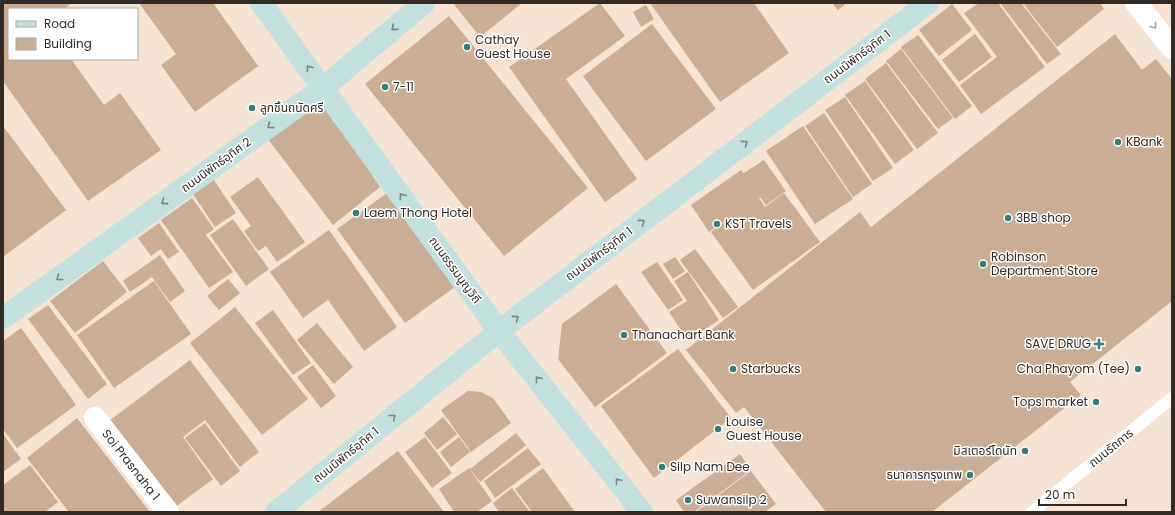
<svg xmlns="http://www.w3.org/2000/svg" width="1175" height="515" viewBox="0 0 1175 515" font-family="Poppins,'Noto Sans Thai',sans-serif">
  <rect width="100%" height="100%" fill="#f5e3d4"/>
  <!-- building -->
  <g fill="#c9ad95">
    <polygon points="3,3 72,3 64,9 9,9 9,59 71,59 104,105 120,93 161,150 88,201 3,81"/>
    <polygon points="139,3 213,3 258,66 195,112 161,65 176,54"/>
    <polygon points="453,3 522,3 480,37"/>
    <polygon points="600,3 625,36 566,79 637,179 605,202 509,67"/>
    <polygon points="650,3 754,3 789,53 720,102"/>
    <polygon points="832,3 847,3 838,10"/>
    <polygon points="979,3 998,3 1045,67 981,114 960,85 997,57 964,13"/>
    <polygon points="1000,3 1021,3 1061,54 1047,64"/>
    <polygon points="1023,3 1100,3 1104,9 1057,47"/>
    <polygon points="952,4 972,30 939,56 919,30"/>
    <polygon points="646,5 654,19 641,27 633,12"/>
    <polygon points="449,16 588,188 504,256 365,84"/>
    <polygon points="652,24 716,109 646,161 583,76"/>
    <polygon points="975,34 992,57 959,82 942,60"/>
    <polygon points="1115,34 1142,70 1156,59 1172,79 1172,301 1070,382 1081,395 932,512 826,512 744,407 736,413 686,350 860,212 871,227"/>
    <polygon points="918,35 972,106 955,119 901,47"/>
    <polygon points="901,49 953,118 938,129 886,61"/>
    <polygon points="886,63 938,133 917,149 865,79"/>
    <polygon points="865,81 914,150 895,164 845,95"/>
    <polygon points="845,97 893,168 873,181 825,110"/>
    <polygon points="312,103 326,105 380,187 333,225 268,139"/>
    <polygon points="824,113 872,184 853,197 805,126"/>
    <polygon points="3,126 66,210 3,257"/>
    <polygon points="803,126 853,199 815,224 766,151"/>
    <polygon points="764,160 786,191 766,205 760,197 759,198 765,207 784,193 820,242 753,290 711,232 734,215 709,232 691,205 741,170 744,173"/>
    <polygon points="258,177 305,242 277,262 266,246 258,251 244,231 251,226 230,197"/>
    <polygon points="214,180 236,213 215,227 193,194"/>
    <polygon points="387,193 455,287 405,323 337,229"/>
    <polygon points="192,198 214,229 206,235 233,272 209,288 161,220"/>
    <polygon points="233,219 269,269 246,286 210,235"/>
    <polygon points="159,223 179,252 168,259 161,249 151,256 138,238"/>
    <polygon points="329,230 397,327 364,351 328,300 303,318 270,272"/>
    <polygon points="695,249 738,307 723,318 680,260"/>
    <polygon points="160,255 185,291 170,302 152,277 130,292 123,281"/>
    <polygon points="675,257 685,271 673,279 663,264"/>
    <polygon points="103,261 127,292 75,333 50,301"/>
    <polygon points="657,262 683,300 668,310 641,272"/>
    <polygon points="688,272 719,320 688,341 669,312 687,301 674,281"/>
    <polygon points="228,279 240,293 219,310 207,296"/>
    <polygon points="154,281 191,334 114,388 77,335"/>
    <polygon points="616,284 667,353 595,407 558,359 562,324"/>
    <polygon points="48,305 107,384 88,399 28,319"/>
    <polygon points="235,307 308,399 262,435 190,343"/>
    <polygon points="273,310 311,363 293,375 255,323"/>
    <polygon points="317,323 353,367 334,384 297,340"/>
    <polygon points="21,328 76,405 17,448 3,429 3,341"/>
    <polygon points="678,349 731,418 654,478 601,406"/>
    <polygon points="190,360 259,452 240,467 205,420 183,437 213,479 174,508 109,421"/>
    <polygon points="313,365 336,396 321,408 297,377"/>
    <polygon points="468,391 481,392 493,398 511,423 471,452 441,410"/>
    <polygon points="443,417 457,434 437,450 424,433"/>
    <polygon points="77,418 150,512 69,512 27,458"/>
    <polygon points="205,423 240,471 221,486 185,438"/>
    <polygon points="516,433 526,445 480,482 470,469"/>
    <polygon points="3,434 21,459 3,472"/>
    <polygon points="425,437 452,473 432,488 405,452"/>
    <polygon points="459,437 470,452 451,467 440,452"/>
    <polygon points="528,448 541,464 495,498 484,481"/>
    <polygon points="398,451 444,512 318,512"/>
    <polygon points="740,454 751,470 694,512 684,512 676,500"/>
    <polygon points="30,465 58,502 45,512 3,512 3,485"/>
    <polygon points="469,468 492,501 477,512 454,512 439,489"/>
    <polygon points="543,468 575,512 532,512 515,489"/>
    <polygon points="751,471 776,504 765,512 696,512"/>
    <polygon points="512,488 530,512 499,512 493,503"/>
  </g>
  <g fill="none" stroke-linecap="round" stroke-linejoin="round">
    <!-- lane -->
    <polyline stroke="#fff" stroke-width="12" points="1032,512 1172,398"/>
    <!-- street -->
    <g stroke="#fff" stroke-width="22">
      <polyline points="1136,3 1172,48"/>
      <polyline points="95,418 168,512"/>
    </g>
    <!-- secondary -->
    <g stroke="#c2e1de" stroke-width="22">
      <polyline points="261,3 499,331 642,512"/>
      <polyline points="3,318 323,88 424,3"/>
      <polyline points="276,512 499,331 928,3"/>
    </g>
  </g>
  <!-- one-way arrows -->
  <defs><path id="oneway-chevron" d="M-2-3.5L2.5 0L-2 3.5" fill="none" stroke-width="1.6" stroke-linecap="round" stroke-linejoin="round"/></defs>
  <use stroke="#a29f9d" href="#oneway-chevron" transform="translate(1154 26) rotate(52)"/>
  <g stroke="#7a8682">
    <use href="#oneway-chevron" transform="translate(394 28) rotate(140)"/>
    <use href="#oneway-chevron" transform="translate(309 68) rotate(-126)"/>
    <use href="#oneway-chevron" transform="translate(270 126) rotate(144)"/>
    <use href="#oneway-chevron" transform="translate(745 143) rotate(-37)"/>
    <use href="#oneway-chevron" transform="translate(402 196) rotate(-126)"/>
    <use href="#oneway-chevron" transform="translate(164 202) rotate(144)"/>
    <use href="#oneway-chevron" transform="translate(642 222) rotate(-37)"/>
    <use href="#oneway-chevron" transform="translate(59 278) rotate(144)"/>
    <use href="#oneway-chevron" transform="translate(516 318) rotate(-37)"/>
    <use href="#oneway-chevron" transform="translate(538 379) rotate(-128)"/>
    <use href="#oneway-chevron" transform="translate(393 417) rotate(-39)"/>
    <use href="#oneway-chevron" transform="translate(618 481) rotate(-128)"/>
  </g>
  <!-- markers -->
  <g fill="#387e77" stroke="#fff" stroke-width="1.5">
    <circle cx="467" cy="47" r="4"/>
    <circle cx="385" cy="87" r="4"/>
    <circle cx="252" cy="108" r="4"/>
    <circle cx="1118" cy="142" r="4"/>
    <circle cx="356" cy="213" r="4"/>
    <circle cx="1008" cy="218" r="4"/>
    <circle cx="717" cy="224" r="4"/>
    <circle cx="983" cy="264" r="4"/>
    <circle cx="624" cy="335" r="4"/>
    <path d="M1097 338h4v4h4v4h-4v4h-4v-4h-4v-4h4z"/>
    <circle cx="733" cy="369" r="4"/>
    <circle cx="1138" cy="369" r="4"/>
    <circle cx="1096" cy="402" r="4"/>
    <circle cx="718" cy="429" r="4"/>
    <circle cx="1025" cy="451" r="4"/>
    <circle cx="662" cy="467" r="4"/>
    <circle cx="970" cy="475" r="4"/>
    <circle cx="688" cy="500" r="4"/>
  </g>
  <g text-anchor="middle" stroke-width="3" stroke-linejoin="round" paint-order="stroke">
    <!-- poi labels -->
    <g font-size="12" fill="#312a25" stroke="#fff" text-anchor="start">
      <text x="475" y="44">Cathay<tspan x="475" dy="14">Guest House</tspan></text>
      <text x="393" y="91">7-11</text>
      <text x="260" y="112">ลูกชิ้นถนัดศรี</text>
      <text x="1126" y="146">KBank</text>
      <text x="364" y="217">Laem Thong Hotel</text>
      <text x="1016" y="222">3BB shop</text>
      <text x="725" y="228">KST Travels</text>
      <text x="991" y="261">Robinson<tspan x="991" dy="14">Department Store</tspan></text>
      <text x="632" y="339">Thanachart Bank</text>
      <text x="1091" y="348" text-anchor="end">SAVE DRUG</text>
      <text x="741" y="373">Starbucks</text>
      <text x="1130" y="373" text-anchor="end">Cha Phayom (Tee)</text>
      <text x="1088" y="406" text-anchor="end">Tops market</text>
      <text x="726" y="426">Louise<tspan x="726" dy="14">Guest House</tspan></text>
      <text x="1017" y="455" text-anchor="end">มิสเตอร์โดนัท</text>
      <text x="670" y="471">Silp Nam Dee</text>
      <text x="962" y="479" text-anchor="end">ธนาคารกรุงเทพ</text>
      <text x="696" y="504">Suwansilp 2</text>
    </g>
    <!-- street labels -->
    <g font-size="12" fill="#312a25" stroke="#fff">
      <text transform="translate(857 57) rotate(-37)" y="4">ถนนนิพัทธ์อุทิศ 1</text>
      <text transform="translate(216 165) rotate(-36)" y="4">ถนนนิพัทธ์อุทิศ 2</text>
      <text transform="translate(599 254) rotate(-37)" y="4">ถนนนิพัทธ์อุทิศ 1</text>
      <text transform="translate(455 270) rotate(54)" y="4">ถนนธรรมนูญวิถี</text>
      <text transform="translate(1111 448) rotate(-39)" y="4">ถนนรัถการ</text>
      <text transform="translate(346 455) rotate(-39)" y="4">ถนนนิพัทธ์อุทิศ 1</text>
      <text transform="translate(131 465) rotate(52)" y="4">Soi Prasnaha 1</text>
    </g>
  </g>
  <!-- border -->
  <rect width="1175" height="515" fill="none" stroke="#312a25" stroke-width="8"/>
  <!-- legend -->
  <rect x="8" y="8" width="130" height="52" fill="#ffffff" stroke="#adaaa8"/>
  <rect x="16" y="21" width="20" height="6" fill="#c2e1de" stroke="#adaaa8"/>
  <text x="44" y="28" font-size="12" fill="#312a25">Road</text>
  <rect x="16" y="38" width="20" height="12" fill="#c9ad95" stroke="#adaaa8"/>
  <text x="44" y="48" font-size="12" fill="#312a25">Building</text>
  <!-- scale -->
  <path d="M1039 499v6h87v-6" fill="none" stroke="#312a25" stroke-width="2"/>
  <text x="1045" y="499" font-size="12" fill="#312a25" stroke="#ffffff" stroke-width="3" paint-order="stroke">20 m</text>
</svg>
